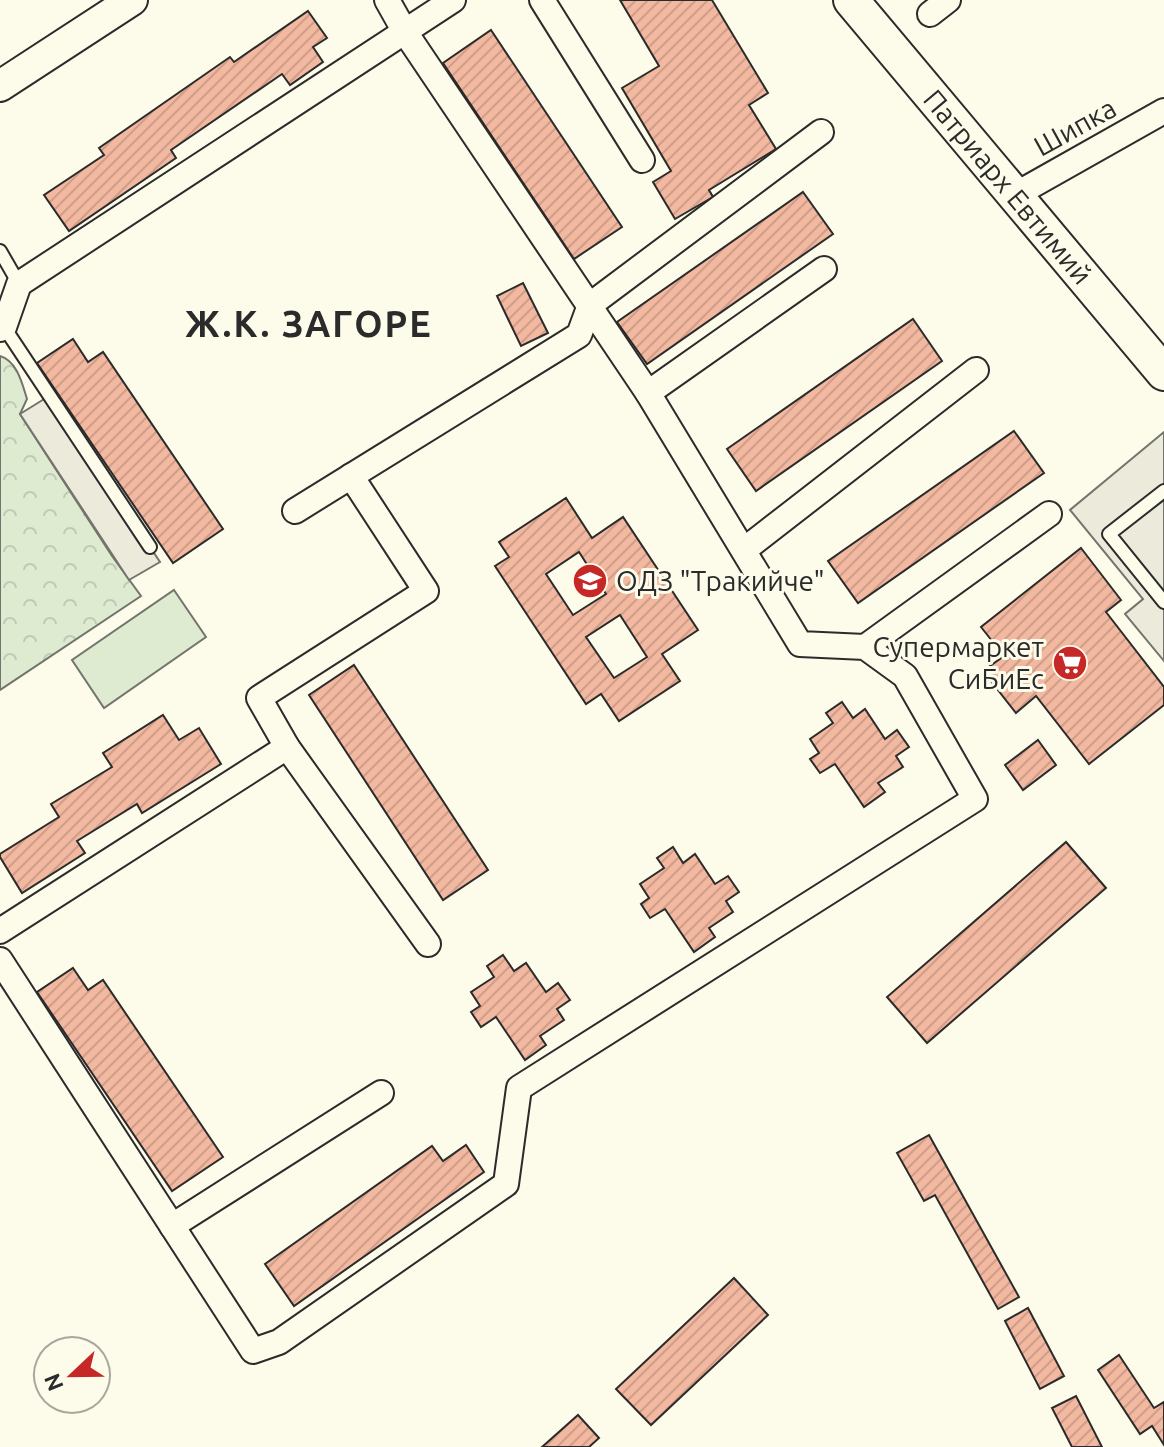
<svg xmlns="http://www.w3.org/2000/svg" width="1164" height="1447" viewBox="0 0 1164 1447" font-family="Ubuntu,sans-serif">
  <defs>
    <pattern id="park-crowns" width="20" height="18" patternUnits="userSpaceOnUse" patternTransform="scale(2)"><rect width="20" height="18" fill="#deebd1"/><path d="M2 6a3 3 0 1 1 6 0M12 15a3 3 0 1 1 6 0" fill="none" stroke="#bfcab4"/></pattern>
    <pattern id="building-hatch" width="6" height="6" patternUnits="userSpaceOnUse" patternTransform="scale(2)"><rect width="6" height="6" fill="#f2b8a0"/><path d="M-1 1l2-2M0 6l6-6M5 7l2-2" fill="none" stroke="#d09e8a"/></pattern>
  </defs>
  <rect width="100%" height="100%" fill="#fdfbea"/>
  <!-- park -->
  <path fill="url(#park-crowns)" stroke="#74746e" stroke-width="2" d="M 0,356 C 17,361 22,383 27,399 L 20,414 L 112,556 L 141,596 L 0,690 Z"/>
  <!-- pitch -->
  <polygon fill="#deebd1" stroke="#74746e" stroke-width="2" points="174,590 206,637 104,708 72,660"/>
  <!-- parking -->
  <g fill="#eceadb" stroke="#74746e" stroke-width="2">
    <polygon points="49,396 160,562 129,580 20,414"/>
    <polygon points="1164,432 1164,661 1125,614 1143,599 1070,510"/>
  </g>
  <!-- building -->
  <g fill="url(#building-hatch)" stroke="#2b2b2b" stroke-width="2" fill-rule="evenodd">
    <polygon points="620,0 712,0 768,93 749,105 776,149 709,190 713,197 675,219 653,182 671,171 622,88 659,66"/>
    <polygon points="308,11 327,38 313,47 323,62 290,85 282,74 171,150 176,158 69,231 44,195 104,155 99,148 230,57 234,62"/>
    <polygon points="491,30 622,227 574,259 443,63"/>
    <polygon points="803,192 833,234 647,364 617,322"/>
    <polygon points="523,283 548,333 521,346 497,296"/>
    <polygon points="913,319 942,361 756,491 727,449"/>
    <polygon points="73,339 88,362 103,352 223,529 173,563 37,363"/>
    <polygon points="1014,431 1044,473 858,603 828,561"/>
    <path d="M 566,498 L 592,538 L 623,517 L 698,630 L 662,654 L 680,681 L 619,721 L 601,694 L 586,704 L 495,566 L 509,557 L 499,542 ZM 579,552 L 606,594 L 573,615 L 546,574 ZM 620,615 L 647,657 L 614,678 L 586,637 Z"/>
    <polygon points="1081,548 1121,600 1106,612 1164,687 1164,705 1089,764 1036,696 1016,713 983,671 1004,656 981,627"/>
    <polygon points="354,665 488,870 443,900 309,695"/>
    <polygon points="842,702 853,718 865,709 885,739 897,730 909,747 896,756 903,767 878,783 885,792 864,807 835,764 820,773 810,759 819,753 810,739 833,723 826,713"/>
    <polygon points="163,715 179,740 199,728 221,764 142,813 137,804 77,841 85,853 22,893 0,857 0,854 59,817 51,804 112,767 103,753"/>
    <polygon points="1038,740 1056,765 1023,790 1005,765"/>
    <polygon points="1066,842 1106,888 927,1043 887,997"/>
    <polygon points="673,847 683,863 695,854 715,884 728,876 739,892 726,901 733,912 709,928 715,937 694,952 665,909 650,918 641,904 649,898 640,884 664,868 657,858"/>
    <polygon points="503,955 514,971 526,963 546,992 558,983 570,1000 557,1009 564,1020 540,1036 546,1045 525,1060 496,1017 481,1027 471,1012 480,1006 471,992 494,977 487,966"/>
    <polygon points="73,968 88,990 103,980 223,1157 172,1191 37,992"/>
    <polygon points="929,1135 1019,1297 998,1309 935,1195 924,1201 897,1153"/>
    <polygon points="466,1145 484,1172 294,1306 265,1264 432,1146 443,1161"/>
    <polygon points="734,1278 768,1315 651,1425 616,1389"/>
    <polygon points="1028,1308 1064,1376 1040,1389 1005,1321"/>
    <polygon points="1119,1355 1154,1408 1164,1402 1164,1445 1152,1426 1140,1434 1098,1370"/>
    <polygon points="1076,1396 1102,1447 1072,1447 1052,1408"/>
    <polygon points="578,1415 599,1438 589,1447 542,1447"/>
  </g>
  <g fill="none" stroke-linecap="round" stroke-linejoin="round">
    <!-- service casing -->
    <g stroke="#2b2b2b" stroke-width="16">
      <g id="service">
        <polyline points="0,251 19,284"/>
        <polyline points="4,327 150,547"/>
        <polyline points="1164,491 1109,534 1164,602"/>
      </g>
    </g>
    <!-- minor casing -->
    <g stroke="#2b2b2b" stroke-width="28">
      <g id="minor">
        <polyline points="542,0 642,160"/>
        <polyline points="930,14 948,0"/>
        <polyline points="1015,195 1164,111"/>
        <polyline points="0,329 4,327 19,284 453,0"/>
        <polyline points="648,393 824,269"/>
        <polyline points="351,476 426,591 259,698 287,747 428,944"/>
        <polyline points="295,511 579,335 590,305 821,132"/>
        <polyline points="744,550 976,370"/>
        <polyline points="865,647 1049,514"/>
        <polyline points="0,931 287,747"/>
        <polyline points="0,960 253,1351 279,1342 506,1184 519,1088 975,799 905,676 865,647 800,644 648,393 405,32 387,0"/>
        <polyline points="172,1226 381,1093"/>
      </g>
    </g>
    <!-- tertiary casing -->
    <g stroke="#2b2b2b" stroke-width="34">
      <polyline id="tertiary" points="0,86 132,0"/>
    </g>
    <!-- secondary casing -->
    <g stroke="#2b2b2b" stroke-width="38">
      <g id="secondary">
        <path id="s1" d="M 851,0 L 1164,373"/>
      </g>
    </g>
    <!-- service -->
    <use href="#service" stroke="#fdfbea" stroke-width="12"/>
    <!-- minor -->
    <use href="#minor" stroke="#fdfbea" stroke-width="24"/>
    <!-- tertiary -->
    <use href="#tertiary" stroke="#fdfbea" stroke-width="30"/>
    <!-- secondary -->
    <use href="#secondary" stroke="#fdfbea" stroke-width="34"/>
  </g>
  <!-- icons -->
  <defs>
    <g id="school-disc" transform="scale(1.8)"><circle r="9.5" fill="#c62828" stroke="#fdfbea"/><path d="M0-5L7-2L0 1L-7-2ZM-4 1L0 2.5L4 1V4Q0 6-4 4Z" fill="#fff"/></g>
    <g id="supermarket-disc" transform="scale(1.8)"><circle r="9.5" fill="#c62828" stroke="#fdfbea"/><path d="M-6-5.5h2.5l.6 2H6L4.5 2H-2.5L-4.4-4H-6ZM-1.5 3.2a1.3 1.3 0 1 0 .1 0ZM3 3.2a1.3 1.3 0 1 0 .1 0Z" fill="#fff"/></g>
  </defs>
  <g fill-rule="evenodd">
    <use href="#school-disc" x="590" y="581"/>
    <use href="#supermarket-disc" x="1070" y="663"/>
  </g>
  <g text-anchor="middle" stroke-width="6" stroke-linejoin="round" paint-order="stroke">
    <!-- street labels -->
    <g font-size="28" fill="#2b2b2b" stroke="#fdfbea">
      <text transform="translate(1075 127) rotate(-29)" y="10">Шипка</text>
      <text dy="10" stroke="none"><textPath href="#s1" startOffset="244">Патриарх Евтимий</textPath></text>
    </g>
    <!-- poi labels -->
    <g font-size="28" fill="#2b2b2b" stroke="#fdfbea" text-anchor="start">
      <text x="616" y="591">ОДЗ "Тракийче"</text>
      <text x="1044" y="657" text-anchor="end">Супермаркет<tspan x="1044" dy="32">СиБиЕс</tspan></text>
    </g>
    <!-- district labels -->
    <g font-size="36" font-weight="bold" letter-spacing="2" fill="#2b2b2b" stroke="#fdfbea">
      <text x="309" y="337">Ж.К. ЗАГОРE</text>
    </g>
  </g>
  <!-- north arrow -->
  <g transform="translate(72 1375) rotate(248)"><circle r="38" fill="#fdfbea" stroke="#a9a89e" stroke-width="2"/>
  <path d="M0-6L14 30L0 20L-14 30Z" fill="#c62828"/>
  <text y="-12" font-size="22" font-weight="bold" text-anchor="middle" fill="#2b2b2b">N</text>
  </g>
</svg>
